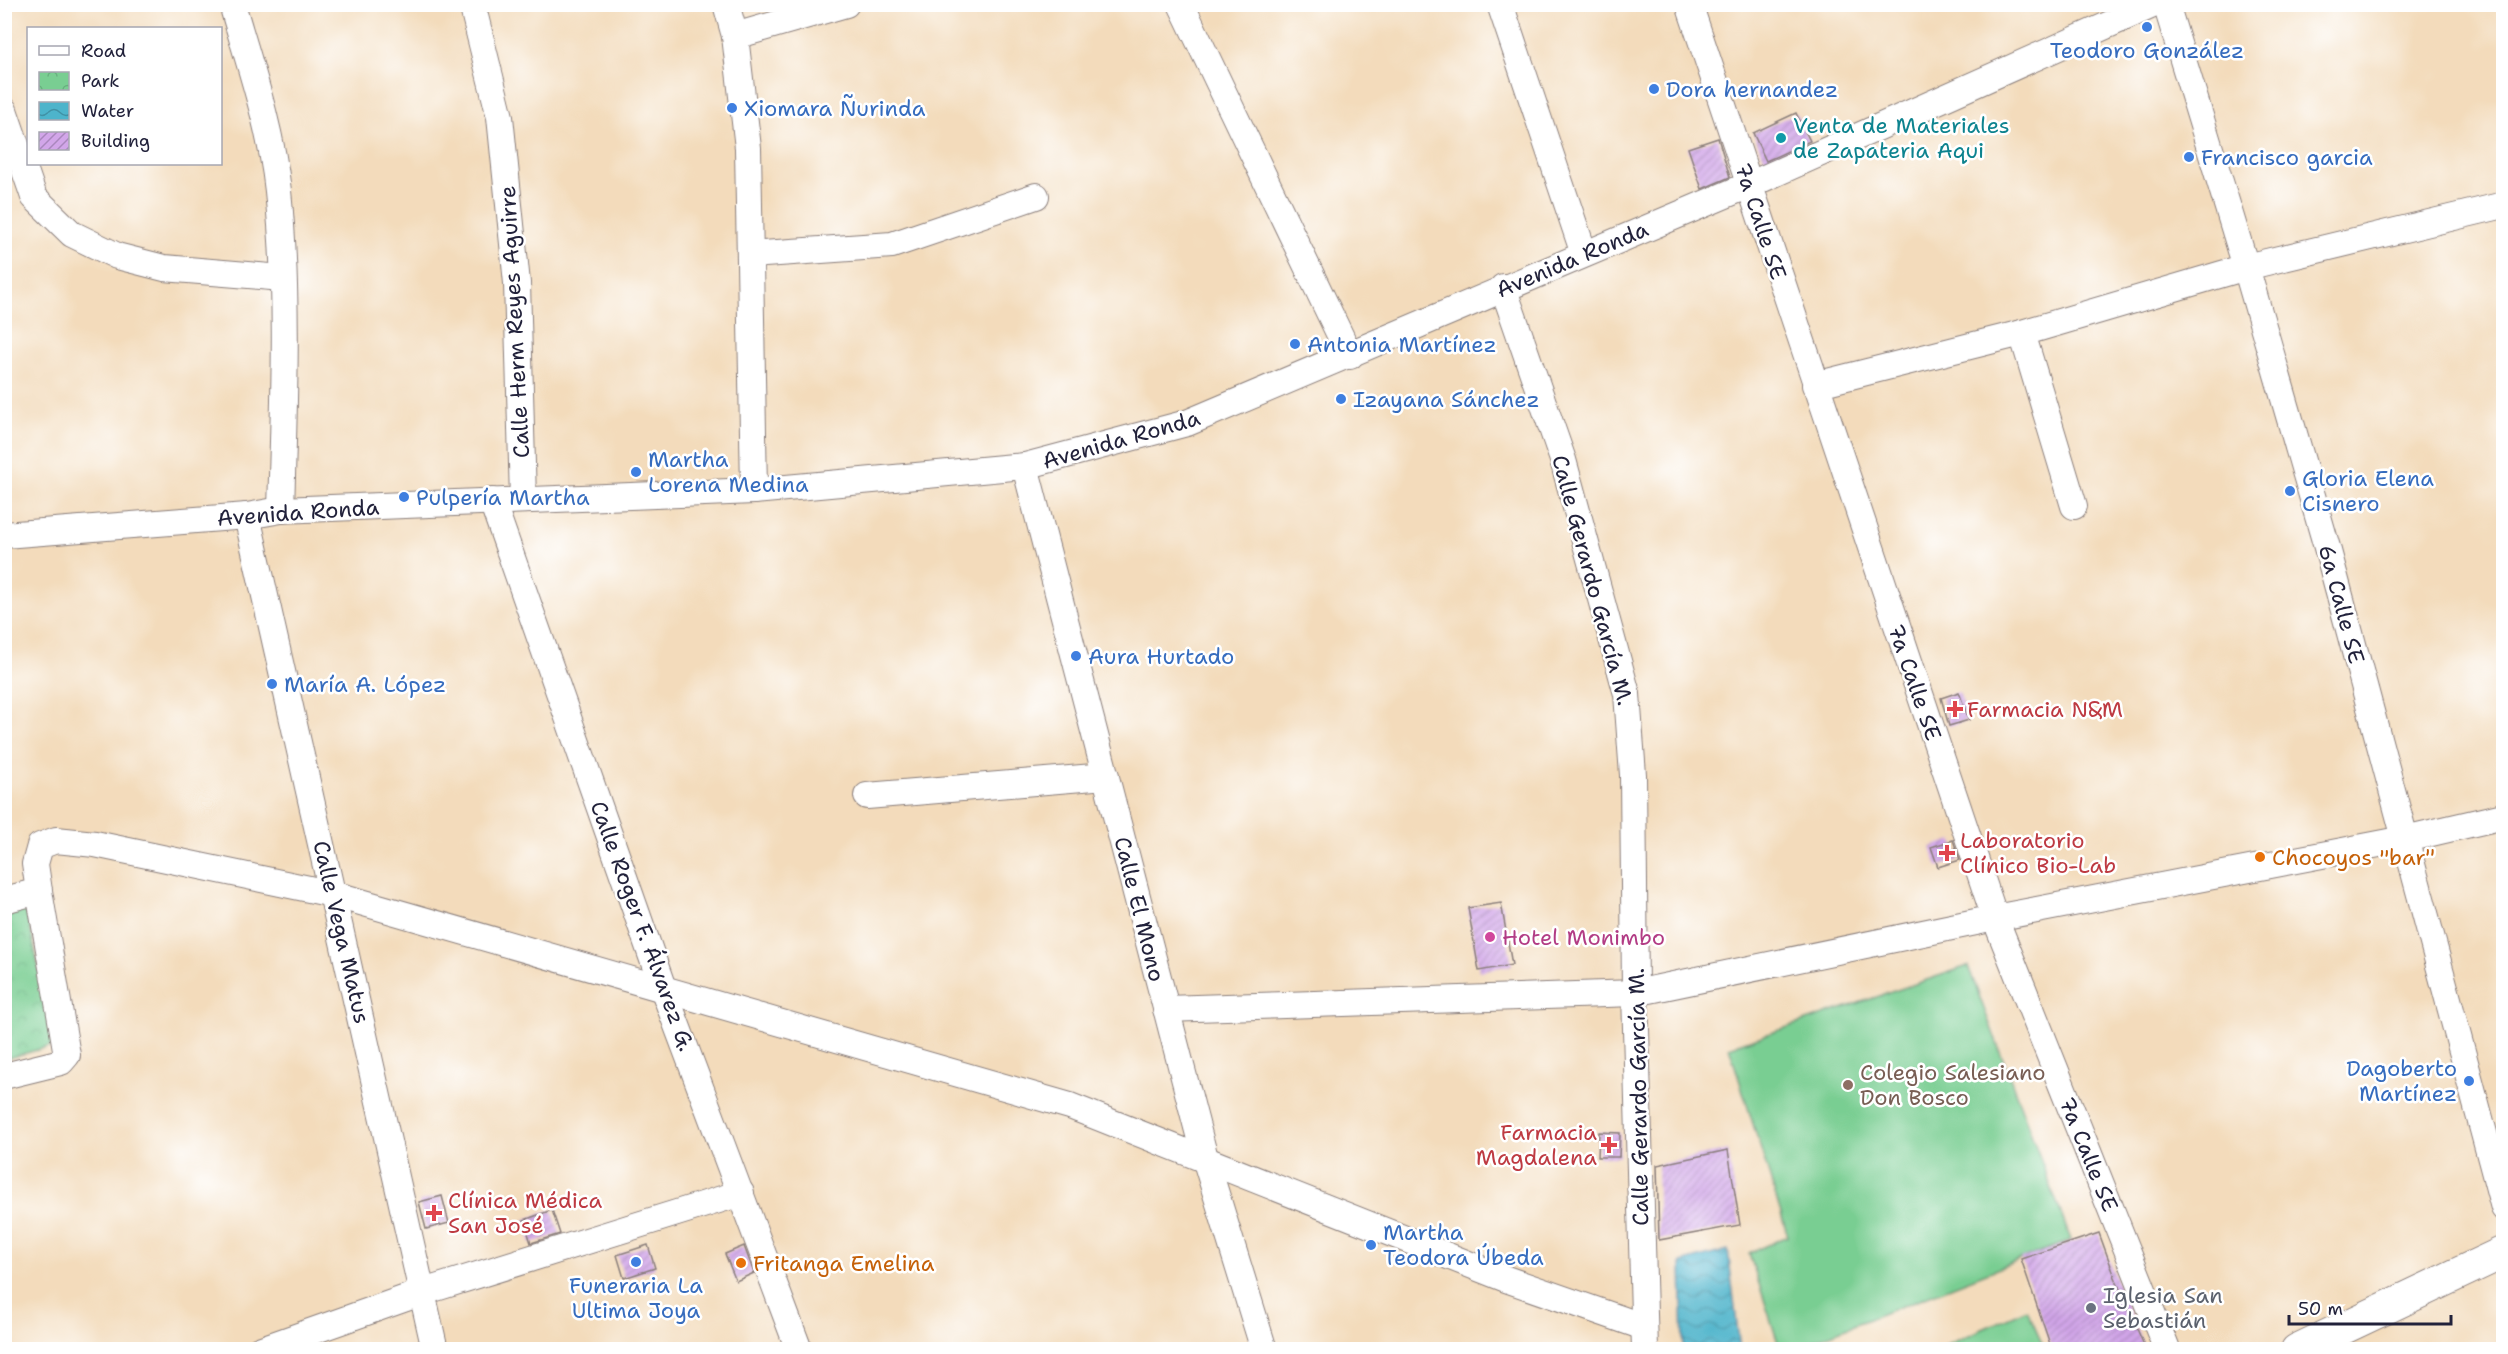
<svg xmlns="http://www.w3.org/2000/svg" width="2508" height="1354" viewBox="0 0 2508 1354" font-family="'Shantell Sans',sans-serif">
  <defs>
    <pattern id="park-crowns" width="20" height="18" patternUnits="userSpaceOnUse" patternTransform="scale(1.5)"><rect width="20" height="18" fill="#79ce92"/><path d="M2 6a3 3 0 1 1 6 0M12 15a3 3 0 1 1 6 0" fill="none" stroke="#68b17f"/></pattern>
    <pattern id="water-waves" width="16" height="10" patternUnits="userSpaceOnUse" patternTransform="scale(1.5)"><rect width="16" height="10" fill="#4db4cb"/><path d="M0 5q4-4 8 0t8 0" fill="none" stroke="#4092a6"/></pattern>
    <pattern id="building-hatch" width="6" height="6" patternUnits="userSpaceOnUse" patternTransform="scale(1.5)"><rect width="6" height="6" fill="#d2a6e9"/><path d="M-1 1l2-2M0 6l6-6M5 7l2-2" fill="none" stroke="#aa87be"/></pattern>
  </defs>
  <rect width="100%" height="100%" fill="#fff"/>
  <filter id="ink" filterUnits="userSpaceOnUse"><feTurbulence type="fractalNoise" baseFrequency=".0167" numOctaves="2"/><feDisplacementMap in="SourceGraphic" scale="12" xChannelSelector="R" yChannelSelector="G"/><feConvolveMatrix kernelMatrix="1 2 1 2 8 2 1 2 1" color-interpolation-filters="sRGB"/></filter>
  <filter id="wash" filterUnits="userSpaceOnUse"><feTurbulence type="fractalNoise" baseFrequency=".008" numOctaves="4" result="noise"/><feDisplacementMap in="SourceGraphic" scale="24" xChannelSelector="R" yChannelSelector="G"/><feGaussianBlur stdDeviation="1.35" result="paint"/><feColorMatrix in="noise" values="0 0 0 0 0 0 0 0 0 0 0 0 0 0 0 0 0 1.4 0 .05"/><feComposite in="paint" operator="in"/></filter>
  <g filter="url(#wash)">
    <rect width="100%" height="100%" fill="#f3dbbb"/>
    <!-- grass -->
    <g fill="#79ce92" stroke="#4e7866" stroke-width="1.5">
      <polygon points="1968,966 2071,1240 1792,1349 1780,1349 1749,1253 1788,1236 1729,1047"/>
      <polygon points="2027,1309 2045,1349 1938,1349"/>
    </g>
    <!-- park -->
    <polygon fill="url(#park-crowns)" stroke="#4e7866" stroke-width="1.5" points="26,908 55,1045 5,1059 5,913"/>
    <!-- water -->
    <polygon fill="url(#water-waves)" stroke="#386b83" stroke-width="1.5" points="1728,1250 1740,1349 1683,1349 1681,1263"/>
    <g id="blocks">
      <!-- building -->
      <g fill="url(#building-hatch)">
        <polygon points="1796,113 1810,141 1766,161 1753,133"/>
        <polygon points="1718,138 1730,177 1702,189 1688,148"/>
        <polygon points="1959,692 1969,720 1949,726 1941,698"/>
        <polygon points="1953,840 1960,860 1938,867 1931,847"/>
        <polygon points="1501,903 1512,965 1479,971 1468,908"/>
        <polygon points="1599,1132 1620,1133 1619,1157 1598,1157"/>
        <polygon points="1728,1150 1740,1225 1659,1240 1657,1165"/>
        <polygon points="442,1196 449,1223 426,1229 419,1202"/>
        <polygon points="552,1210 560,1234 531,1243 524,1220"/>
        <polygon points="2099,1233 2115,1277 2146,1350 2052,1350 2021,1259"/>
        <polygon points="648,1245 655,1268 624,1278 617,1255"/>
        <polygon points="744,1246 754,1273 736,1281 725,1254"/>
      </g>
    </g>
  </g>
  <g filter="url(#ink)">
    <use href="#blocks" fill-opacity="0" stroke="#8a7e7b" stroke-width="1.5"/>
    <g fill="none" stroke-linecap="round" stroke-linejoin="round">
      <!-- minor casing -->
      <g stroke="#8a7e7b" stroke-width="28">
        <g id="minor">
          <path d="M 232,4 C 250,66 271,127 278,191 C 289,296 284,405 281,510"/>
          <polyline points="472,4 500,117 517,283 523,500"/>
          <polyline points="726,4 735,36 748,148 754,491"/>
          <polyline points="1181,4 1350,356"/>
          <polyline points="1500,4 1584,254"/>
          <polyline points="1689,4 1995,918 2167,1350"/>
          <polyline points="2166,4 2246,267 2328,551 2504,1208"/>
          <polyline points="735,36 846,4"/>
          <polyline points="4,110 34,197 72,234 117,256 164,268 283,278"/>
          <polyline points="750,255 892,245 1036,196"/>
          <polyline points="1503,287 1563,460 1627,694 1633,775 1635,993 1645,1350"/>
          <polyline points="2022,333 2074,506"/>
          <polyline points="1815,385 2022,333 2246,267 2504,205"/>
          <polyline points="1025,466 1205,1158 1264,1350"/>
          <polyline points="492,501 664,991 799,1350"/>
          <polyline points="247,516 435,1350"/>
          <polyline points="4,535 247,516 281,510 754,491 1025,466 1187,423 1749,185 2155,4"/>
          <polyline points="867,796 1106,776"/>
          <polyline points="4,900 39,891"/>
          <polyline points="1166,1009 1635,993 1995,918 2405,839 2504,816"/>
          <polyline points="4,1076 61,1062 67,1055 39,891 35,864 40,846 56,840 95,844 333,894 1070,1106 1506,1279 1644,1327"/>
          <polyline points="259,1350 423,1292 741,1193"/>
        </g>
      </g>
      <!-- tertiary casing -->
      <g stroke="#8a7e7b" stroke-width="34">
        <polyline id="tertiary" points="2297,1350 2504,1252"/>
      </g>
      <!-- minor -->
      <use href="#minor" stroke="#fff" stroke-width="26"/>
      <!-- tertiary -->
      <use href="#tertiary" stroke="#fff" stroke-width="32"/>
    </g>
  </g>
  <!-- markers -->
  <g fill="#3f7fe0" stroke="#fff" stroke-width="2">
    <circle cx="2147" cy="27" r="6"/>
    <circle cx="1654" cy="89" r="6"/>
    <circle cx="732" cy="108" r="6"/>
    <circle cx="2189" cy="157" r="6"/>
    <circle cx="1295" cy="344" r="6"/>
    <circle cx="1341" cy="399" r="6"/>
    <circle cx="636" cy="472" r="6"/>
    <circle cx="2290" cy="491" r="6"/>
    <circle cx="404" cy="497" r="6"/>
    <circle cx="1076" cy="656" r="6"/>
    <circle cx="272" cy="684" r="6"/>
    <circle cx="2469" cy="1081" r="6"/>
    <circle cx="1371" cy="1245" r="6"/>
    <circle cx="636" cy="1262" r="6"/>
  </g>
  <circle fill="#0f9aa8" stroke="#fff" stroke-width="2" cx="1781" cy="138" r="6"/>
  <g fill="#e0444e" stroke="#fff" stroke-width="2">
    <path d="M1952 700h6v6h6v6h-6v6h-6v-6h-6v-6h6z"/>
    <path d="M1944 844h6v6h6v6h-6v6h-6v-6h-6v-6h6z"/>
    <path d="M1606 1136h6v6h6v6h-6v6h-6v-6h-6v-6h6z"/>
    <path d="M431 1204h6v6h6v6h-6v6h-6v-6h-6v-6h6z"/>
  </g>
  <g fill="#e8710a" stroke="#fff" stroke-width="2">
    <circle cx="2260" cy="857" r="6"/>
    <circle cx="741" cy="1263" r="6"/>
  </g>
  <circle fill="#d1479c" stroke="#fff" stroke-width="2" cx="1490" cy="937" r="6"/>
  <circle fill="#8d6e63" stroke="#fff" stroke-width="2" cx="1848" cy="1085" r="6"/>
  <circle fill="#6b7280" stroke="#fff" stroke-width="2" cx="2091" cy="1308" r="6"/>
  <g text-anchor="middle" stroke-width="5" stroke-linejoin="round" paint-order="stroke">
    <!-- shop labels -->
    <g font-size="22" fill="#366cbe" stroke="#fff" text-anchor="start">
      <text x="2147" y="58" text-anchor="middle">Teodoro González</text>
      <text x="1666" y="97">Dora hernandez</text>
      <text x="744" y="116">Xiomara Ñurinda</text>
      <text x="2201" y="165">Francisco garcia</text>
      <text x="1307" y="352">Antonia Martínez</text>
      <text x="1353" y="407">Izayana Sánchez</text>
      <text x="648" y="467">Martha<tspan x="648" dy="25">Lorena Medina</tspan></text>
      <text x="2302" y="486">Gloria Elena<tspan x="2302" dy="25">Cisnero</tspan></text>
      <text x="416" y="505">Pulpería Martha</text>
      <text x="1088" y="664">Aura Hurtado</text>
      <text x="284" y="692">María A. López</text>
      <text x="2457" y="1076" text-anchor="end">Dagoberto<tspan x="2457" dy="25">Martínez</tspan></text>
      <text x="1383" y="1240">Martha<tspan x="1383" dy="25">Teodora Úbeda</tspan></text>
      <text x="636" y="1293" text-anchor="middle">Funeraria La<tspan x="636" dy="25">Ultima Joya</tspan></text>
    </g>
    <!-- culture labels -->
    <g font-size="22" fill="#0d838f" stroke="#fff" text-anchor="start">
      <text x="1793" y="133">Venta de Materiales<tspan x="1793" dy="25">de Zapateria Aqui</tspan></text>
    </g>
    <!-- street labels -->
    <g font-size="22" fill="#22223b" stroke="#fff">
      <text transform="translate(1761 221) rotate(72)" y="8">7a Calle SE</text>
      <text transform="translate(1572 259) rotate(-23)" y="8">Avenida Ronda</text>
      <text transform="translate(514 322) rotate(-93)" y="8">Calle Herm Reyes Aguirre</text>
      <text transform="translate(1121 439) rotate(-16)" y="8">Avenida Ronda</text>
      <text transform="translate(298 512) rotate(-4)" y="8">Avenida Ronda</text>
      <text transform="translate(1593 580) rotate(75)" y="8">Calle Gerardo García M.</text>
      <text transform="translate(2342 604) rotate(75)" y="8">6a Calle SE</text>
      <text transform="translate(1915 682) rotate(71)" y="8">7a Calle SE</text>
      <text transform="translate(1140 909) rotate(76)" y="8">Calle El Mono</text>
      <text transform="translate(643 926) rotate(70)" y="8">Calle Roger F. Álvarez G.</text>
      <text transform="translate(342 932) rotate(77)" y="8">Calle Vega Matus</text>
      <text transform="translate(1638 1097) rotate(-91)" y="8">Calle Gerardo García M.</text>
      <text transform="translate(2089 1154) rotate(68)" y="8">7a Calle SE</text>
    </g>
    <!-- health labels -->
    <g font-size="22" fill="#be3a42" stroke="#fff" text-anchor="start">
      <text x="1967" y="717">Farmacia N&amp;M</text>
      <text x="1960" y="848">Laboratorio<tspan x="1960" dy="25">Clínico Bio-Lab</tspan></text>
      <text x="1597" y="1140" text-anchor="end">Farmacia<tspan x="1597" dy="25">Magdalena</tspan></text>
      <text x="448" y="1208">Clínica Médica<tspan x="448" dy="25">San José</tspan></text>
    </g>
    <!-- food labels -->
    <g font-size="22" fill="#c56008" stroke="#fff" text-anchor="start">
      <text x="2272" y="865">Chocoyos "bar"</text>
      <text x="753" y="1271">Fritanga Emelina</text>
    </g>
    <!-- hotel labels -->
    <g font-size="22" fill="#b23c85" stroke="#fff" text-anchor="start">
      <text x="1502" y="945">Hotel Monimbo</text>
    </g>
    <!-- education labels -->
    <g font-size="22" fill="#785e54" stroke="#fff" text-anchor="start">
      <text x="1860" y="1080">Colegio Salesiano<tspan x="1860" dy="25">Don Bosco</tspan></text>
    </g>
    <!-- worship labels -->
    <g font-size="22" fill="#5b616d" stroke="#fff" text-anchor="start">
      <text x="2103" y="1303">Iglesia San<tspan x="2103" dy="25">Sebastián</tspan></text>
    </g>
  </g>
  <!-- margin -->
  <rect width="2508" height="1354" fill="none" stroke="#fff" stroke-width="24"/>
  <!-- legend -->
  <rect x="27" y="27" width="195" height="138" fill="#ffffff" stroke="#a7a7b1" stroke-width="1.5"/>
  <rect x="39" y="46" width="30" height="9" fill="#ffffff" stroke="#a7a7b1" stroke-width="1.5"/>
  <text x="81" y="57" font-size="18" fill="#22223b">Road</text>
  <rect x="39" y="72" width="30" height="18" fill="url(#park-crowns)" stroke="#a7a7b1" stroke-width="1.5"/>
  <text x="81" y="87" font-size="18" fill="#22223b">Park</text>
  <rect x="39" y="102" width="30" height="18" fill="url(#water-waves)" stroke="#a7a7b1" stroke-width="1.5"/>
  <text x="81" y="117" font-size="18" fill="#22223b">Water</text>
  <rect x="39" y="132" width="30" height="18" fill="url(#building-hatch)" stroke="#a7a7b1" stroke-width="1.5"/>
  <text x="81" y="147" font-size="18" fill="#22223b">Building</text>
  <!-- scale -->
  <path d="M2289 1315v9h162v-9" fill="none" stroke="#22223b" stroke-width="3"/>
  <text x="2298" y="1315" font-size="18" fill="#22223b" stroke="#ffffff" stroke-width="4.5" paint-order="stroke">50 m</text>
</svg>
